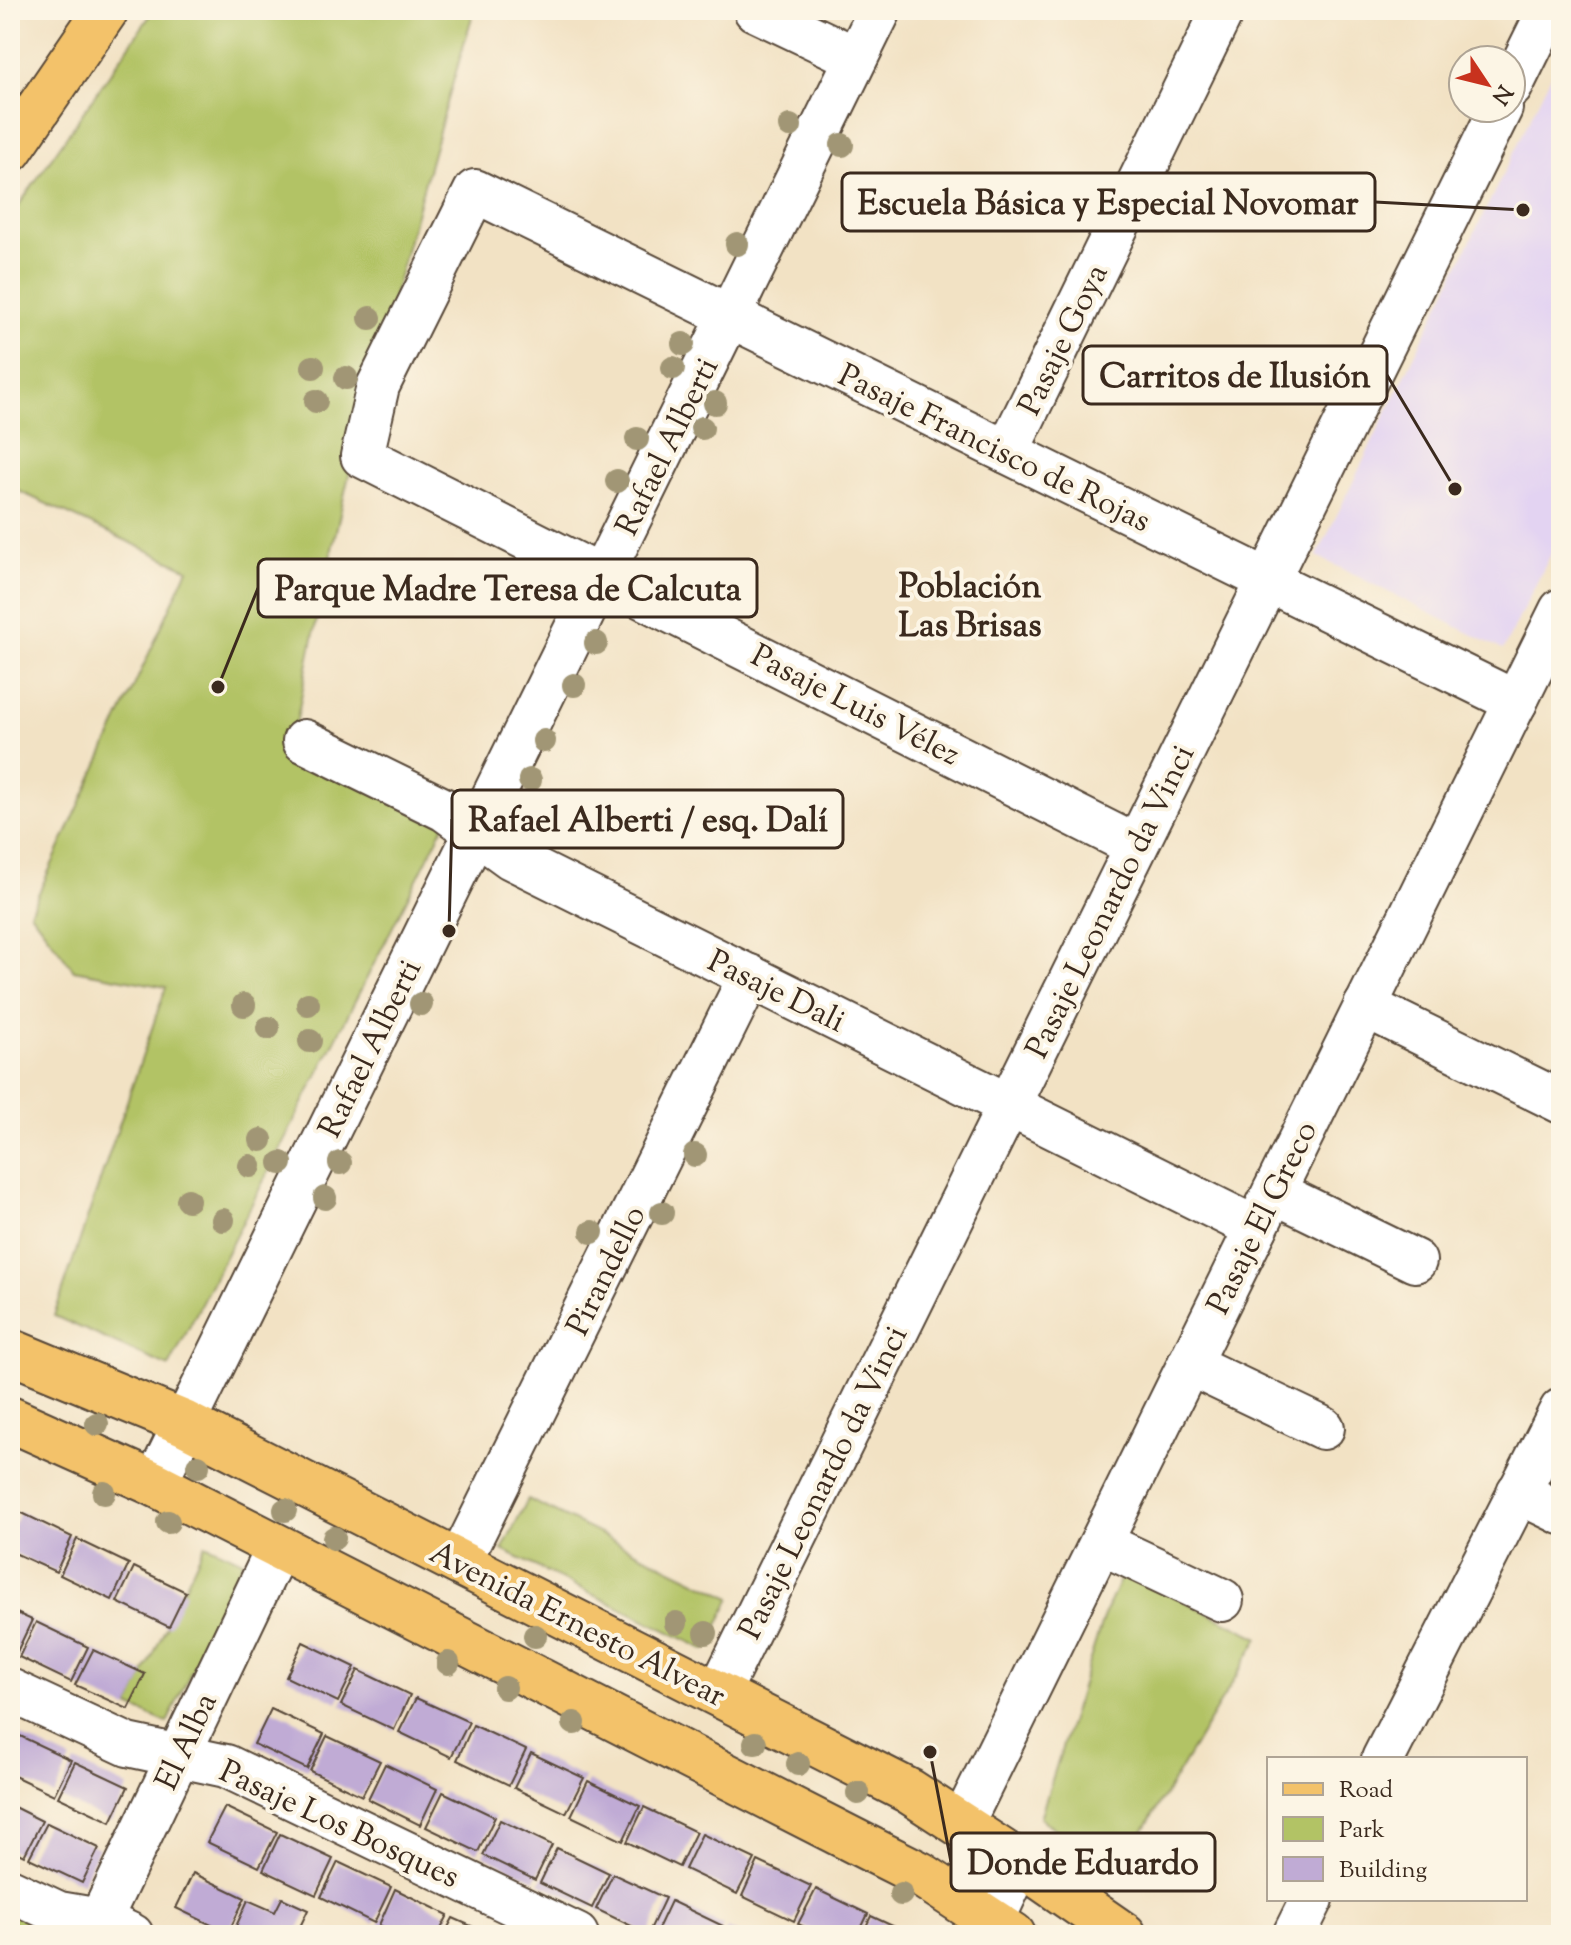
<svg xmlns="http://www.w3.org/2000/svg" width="1571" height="1945" viewBox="0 0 1571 1945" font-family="'Sorts Mill Goudy',serif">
  <rect width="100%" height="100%" fill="#fcf5e5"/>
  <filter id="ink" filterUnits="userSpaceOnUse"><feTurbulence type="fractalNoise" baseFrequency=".0125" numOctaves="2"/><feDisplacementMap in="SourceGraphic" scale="16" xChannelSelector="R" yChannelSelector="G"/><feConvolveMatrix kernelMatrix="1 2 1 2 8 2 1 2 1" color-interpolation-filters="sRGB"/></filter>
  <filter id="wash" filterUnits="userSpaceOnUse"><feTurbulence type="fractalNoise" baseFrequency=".006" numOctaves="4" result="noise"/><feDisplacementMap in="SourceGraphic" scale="32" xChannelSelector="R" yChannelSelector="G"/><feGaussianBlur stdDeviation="1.8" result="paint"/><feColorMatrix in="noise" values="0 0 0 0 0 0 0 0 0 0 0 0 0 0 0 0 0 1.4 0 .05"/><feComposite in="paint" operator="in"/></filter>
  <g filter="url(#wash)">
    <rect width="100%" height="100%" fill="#f2e2c4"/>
    <!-- built -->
    <polygon fill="#e3d3f2" points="1561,55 1561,534 1503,650 1317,556"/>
    <!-- green -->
    <g fill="#b2c365" stroke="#767642" stroke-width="2">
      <path d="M 154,10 L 474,10 C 403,252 337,498 292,746 L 445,824 L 169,1367 L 54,1316 L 166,987 L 74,970 L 30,912 L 188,569 L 10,487 L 10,218 Z"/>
      <polygon points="528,1499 731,1598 706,1650 502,1550"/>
      <polygon points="205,1544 243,1561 167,1723 129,1706"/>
      <polygon points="1124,1571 1259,1638 1118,1873 1040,1818 1103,1618"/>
      <polygon points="10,1900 67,1935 10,1935"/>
    </g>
    <g id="blocks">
      <!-- building -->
      <g fill="#c0abd5">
        <polygon points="20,1512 72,1537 56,1572 10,1551 10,1533"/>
        <polygon points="77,1539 129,1564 112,1600 60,1575"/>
        <polygon points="134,1567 186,1592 169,1627 117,1602"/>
        <polygon points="10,1610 32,1620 15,1656 10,1653"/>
        <polygon points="36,1622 88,1647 71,1682 19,1657"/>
        <polygon points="303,1642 355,1667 338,1702 286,1677"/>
        <polygon points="93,1650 145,1674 128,1709 75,1685"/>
        <polygon points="358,1670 410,1695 394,1730 341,1705"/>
        <polygon points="416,1698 469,1722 451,1757 399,1732"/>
        <polygon points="271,1709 324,1734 307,1769 254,1744"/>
        <polygon points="473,1725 526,1750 509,1785 457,1760"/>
        <polygon points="18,1735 71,1760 54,1795 10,1774 10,1752"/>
        <polygon points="327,1736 380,1761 362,1796 310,1771"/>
        <polygon points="531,1753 584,1778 566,1813 514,1788"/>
        <polygon points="75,1762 128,1787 111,1822 58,1797"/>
        <polygon points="385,1764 437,1789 420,1825 368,1799"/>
        <polygon points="588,1781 640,1806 623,1841 571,1816"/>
        <polygon points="443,1792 495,1817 478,1852 426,1827"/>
        <polygon points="10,1805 42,1821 24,1856 10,1849"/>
        <polygon points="225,1807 277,1832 259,1867 207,1842"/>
        <polygon points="644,1807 696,1832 679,1867 627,1842"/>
        <polygon points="500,1820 552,1845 535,1880 483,1855"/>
        <polygon points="47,1823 99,1848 82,1883 29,1858"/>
        <polygon points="280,1834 333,1859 316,1895 263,1870"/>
        <polygon points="702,1834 755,1859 737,1894 685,1869"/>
        <polygon points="557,1848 609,1873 592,1908 540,1883"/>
        <polygon points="758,1861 811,1886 794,1921 742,1896"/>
        <polygon points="338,1862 391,1887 374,1923 321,1897"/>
        <polygon points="193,1873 245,1898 228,1933 176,1908"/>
        <polygon points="613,1874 665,1898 648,1934 596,1909"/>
        <polygon points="395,1889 448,1915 438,1935 399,1935 379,1925"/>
        <polygon points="816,1889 868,1914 858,1935 822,1935 798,1924"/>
        <polygon points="282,1898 308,1910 296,1935 232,1935 248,1900 275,1912"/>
        <polygon points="671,1901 723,1926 719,1935 655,1935"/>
        <polygon points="871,1916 897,1928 911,1935 862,1935"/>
        <polygon points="453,1918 480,1930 489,1935 444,1935"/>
        <polygon points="307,1928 322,1935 303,1935"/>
        <polygon points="727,1928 742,1935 724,1935"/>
      </g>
    </g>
  </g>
  <g filter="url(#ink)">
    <use href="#blocks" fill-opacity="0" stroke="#564637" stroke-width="2"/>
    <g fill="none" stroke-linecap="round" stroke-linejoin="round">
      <!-- minor casing -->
      <g stroke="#564637" stroke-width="46">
        <g id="minor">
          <polyline points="755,10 856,58"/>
          <polyline points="1511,87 1549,10"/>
          <polyline points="1007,452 1223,10"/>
          <polyline points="304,741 445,810 511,858 1256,1228"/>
          <polyline points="1136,846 362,456 378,386 475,191 1516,702"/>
          <polyline points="1365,1006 1561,1102"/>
          <polyline points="1274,1192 1415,1261"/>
          <polyline points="1189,1364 1323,1428"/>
          <polyline points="155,1484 880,10"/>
          <polyline points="1518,1492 1561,1513"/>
          <polyline points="1101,1543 1222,1600"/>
          <polyline points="459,1563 750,976"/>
          <polyline points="10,1690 128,1745 226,1766 577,1935"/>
          <polyline points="718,1694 1501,108"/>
          <polyline points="1383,1759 1561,1410"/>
          <polyline points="962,1824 1561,610"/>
          <polyline points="10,1890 59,1913 100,1920 132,1935"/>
          <polyline points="93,1935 278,1547"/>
          <polyline points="986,1935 1020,1863"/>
          <polyline points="1294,1935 1312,1899"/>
        </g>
      </g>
      <!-- major casing -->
      <g stroke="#564637" stroke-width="48">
        <g id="major">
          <polyline points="10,150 106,10"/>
          <polyline points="10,1351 184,1423 909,1791 1020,1863 1124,1935"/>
          <polyline points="10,1419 155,1484 880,1854 920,1874 1013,1935"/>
        </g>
      </g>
      <!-- minor -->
      <use href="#minor" stroke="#fff" stroke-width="42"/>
      <!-- major -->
      <use href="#major" stroke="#f3c26a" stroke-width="44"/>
    </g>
    <!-- trees -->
    <g fill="#a19674">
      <circle cx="790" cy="126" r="12"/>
      <circle cx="842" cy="145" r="12"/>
      <circle cx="737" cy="244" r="12"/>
      <circle cx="370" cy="318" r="12"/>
      <circle cx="683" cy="344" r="12"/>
      <circle cx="313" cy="367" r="12"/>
      <circle cx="673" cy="368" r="12"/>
      <circle cx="346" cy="378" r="12"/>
      <circle cx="316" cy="401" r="12"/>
      <circle cx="715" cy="403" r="12"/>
      <circle cx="702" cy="428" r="12"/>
      <circle cx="637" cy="439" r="12"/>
      <circle cx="617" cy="481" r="12"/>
      <circle cx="596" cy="643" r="12"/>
      <circle cx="574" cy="685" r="12"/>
      <circle cx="544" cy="741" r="12"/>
      <circle cx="530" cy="780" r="12"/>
      <circle cx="308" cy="1004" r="12"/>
      <circle cx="421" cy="1004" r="12"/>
      <circle cx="244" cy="1005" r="12"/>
      <circle cx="268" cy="1028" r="12"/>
      <circle cx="310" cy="1041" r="12"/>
      <circle cx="261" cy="1140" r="12"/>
      <circle cx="695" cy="1155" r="12"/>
      <circle cx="281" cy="1163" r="12"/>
      <circle cx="340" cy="1163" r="12"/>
      <circle cx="250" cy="1166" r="12"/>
      <circle cx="325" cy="1198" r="12"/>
      <circle cx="188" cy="1200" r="12"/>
      <circle cx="662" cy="1213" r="12"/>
      <circle cx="223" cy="1220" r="12"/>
      <circle cx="592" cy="1232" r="12"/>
      <circle cx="97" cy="1424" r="12"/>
      <circle cx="198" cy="1466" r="12"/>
      <circle cx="104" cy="1493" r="12"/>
      <circle cx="285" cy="1510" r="12"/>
      <circle cx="168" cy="1522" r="12"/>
      <circle cx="334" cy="1538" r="12"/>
      <circle cx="676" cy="1623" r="12"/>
      <circle cx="706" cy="1633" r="12"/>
      <circle cx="535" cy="1636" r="12"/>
      <circle cx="448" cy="1663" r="12"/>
      <circle cx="505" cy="1688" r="12"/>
      <circle cx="574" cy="1723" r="12"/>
      <circle cx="755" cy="1743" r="12"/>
      <circle cx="798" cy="1764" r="12"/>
      <circle cx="858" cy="1793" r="12"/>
      <circle cx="901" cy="1894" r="12"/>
    </g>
  </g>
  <g text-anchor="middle" stroke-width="8" stroke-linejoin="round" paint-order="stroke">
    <!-- street labels -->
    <g font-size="32" fill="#3b2a1e" stroke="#fcf5e5">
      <text transform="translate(1062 339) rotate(-64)" y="11">Pasaje Goya</text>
      <text transform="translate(666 446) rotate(-64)" y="11">Rafael Alberti</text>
      <text transform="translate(995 447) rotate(26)" y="11">Pasaje Francisco de Rojas</text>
      <text transform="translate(856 704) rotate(27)" y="11">Pasaje Luis Vélez</text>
      <text transform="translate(1109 901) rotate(-64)" y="11">Pasaje Leonardo da Vinci</text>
      <text transform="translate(777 990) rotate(26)" y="11">Pasaje Dali</text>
      <text transform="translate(369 1048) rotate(-64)" y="11">Rafael Alberti</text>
      <text transform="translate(1261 1217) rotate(-64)" y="11">Pasaje El Greco</text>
      <text transform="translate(605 1270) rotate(-64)" y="11">Pirandello</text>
      <text transform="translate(822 1482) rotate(-64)" y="11">Pasaje Leonardo da Vinci</text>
      <text transform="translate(578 1623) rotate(27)" y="11">Avenida Ernesto Alvear</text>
      <text transform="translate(185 1741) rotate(-65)" y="11">El Alba</text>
      <text transform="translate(340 1823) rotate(25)" y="11">Pasaje Los Bosques</text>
    </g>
    <!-- neighbourhood labels -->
    <g font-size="34" font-weight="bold" fill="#3b2a1e" stroke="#fcf5e5">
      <text x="970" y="597">Población<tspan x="970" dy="39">Las Brisas</tspan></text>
    </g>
  </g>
  <!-- callouts -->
  <path fill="none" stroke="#3b2a1e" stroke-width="3" d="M1523 210L1375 202M1455 489L1387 375M218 687L258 588M449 931L452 819M930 1752L951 1862"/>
  <g fill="#3b2a1e" stroke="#fcf5e5" stroke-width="3">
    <circle cx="1523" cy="210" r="8"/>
    <circle cx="1455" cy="489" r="8"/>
    <circle cx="218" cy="687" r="8"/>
    <circle cx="449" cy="931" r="8"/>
    <circle cx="930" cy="1752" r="8"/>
  </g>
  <g fill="#fcf5e5" stroke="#3b2a1e" stroke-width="3">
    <rect x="842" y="173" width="533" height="58" rx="8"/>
    <rect x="1083" y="346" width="304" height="58" rx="8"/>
    <rect x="258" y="559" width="499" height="58" rx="8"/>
    <rect x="452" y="790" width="391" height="58" rx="8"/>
    <rect x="951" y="1833" width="264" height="58" rx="8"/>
  </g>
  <g font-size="34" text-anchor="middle" font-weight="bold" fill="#3b2a1e">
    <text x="1108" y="214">Escuela Básica y Especial Novomar</text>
    <text x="1235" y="387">Carritos de Ilusión</text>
    <text x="508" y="600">Parque Madre Teresa de Calcuta</text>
    <text x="648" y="831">Rafael Alberti / esq. Dalí</text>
    <text x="1083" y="1874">Donde Eduardo</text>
  </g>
  <!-- margin -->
  <rect width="1571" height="1945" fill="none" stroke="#fcf5e5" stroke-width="40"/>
  <!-- legend -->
  <rect x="1267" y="1757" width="260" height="144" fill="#fcf5e5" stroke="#afa495" stroke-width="2"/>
  <rect x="1283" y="1783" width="40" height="12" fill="#f3c26a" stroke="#afa495" stroke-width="2"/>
  <text x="1339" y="1797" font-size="24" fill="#3b2a1e">Road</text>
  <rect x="1283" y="1817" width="40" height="24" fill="#b2c365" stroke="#afa495" stroke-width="2"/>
  <text x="1339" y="1837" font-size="24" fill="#3b2a1e">Park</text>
  <rect x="1283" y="1857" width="40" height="24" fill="#c0abd5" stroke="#afa495" stroke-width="2"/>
  <text x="1339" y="1877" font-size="24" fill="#3b2a1e">Building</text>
  <!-- north arrow -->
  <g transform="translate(1487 84) rotate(125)"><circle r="38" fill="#fcf5e5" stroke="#afa495" stroke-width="2"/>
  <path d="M0-6L14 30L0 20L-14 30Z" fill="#c8321e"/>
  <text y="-12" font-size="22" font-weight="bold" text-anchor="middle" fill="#3b2a1e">N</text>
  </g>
</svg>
